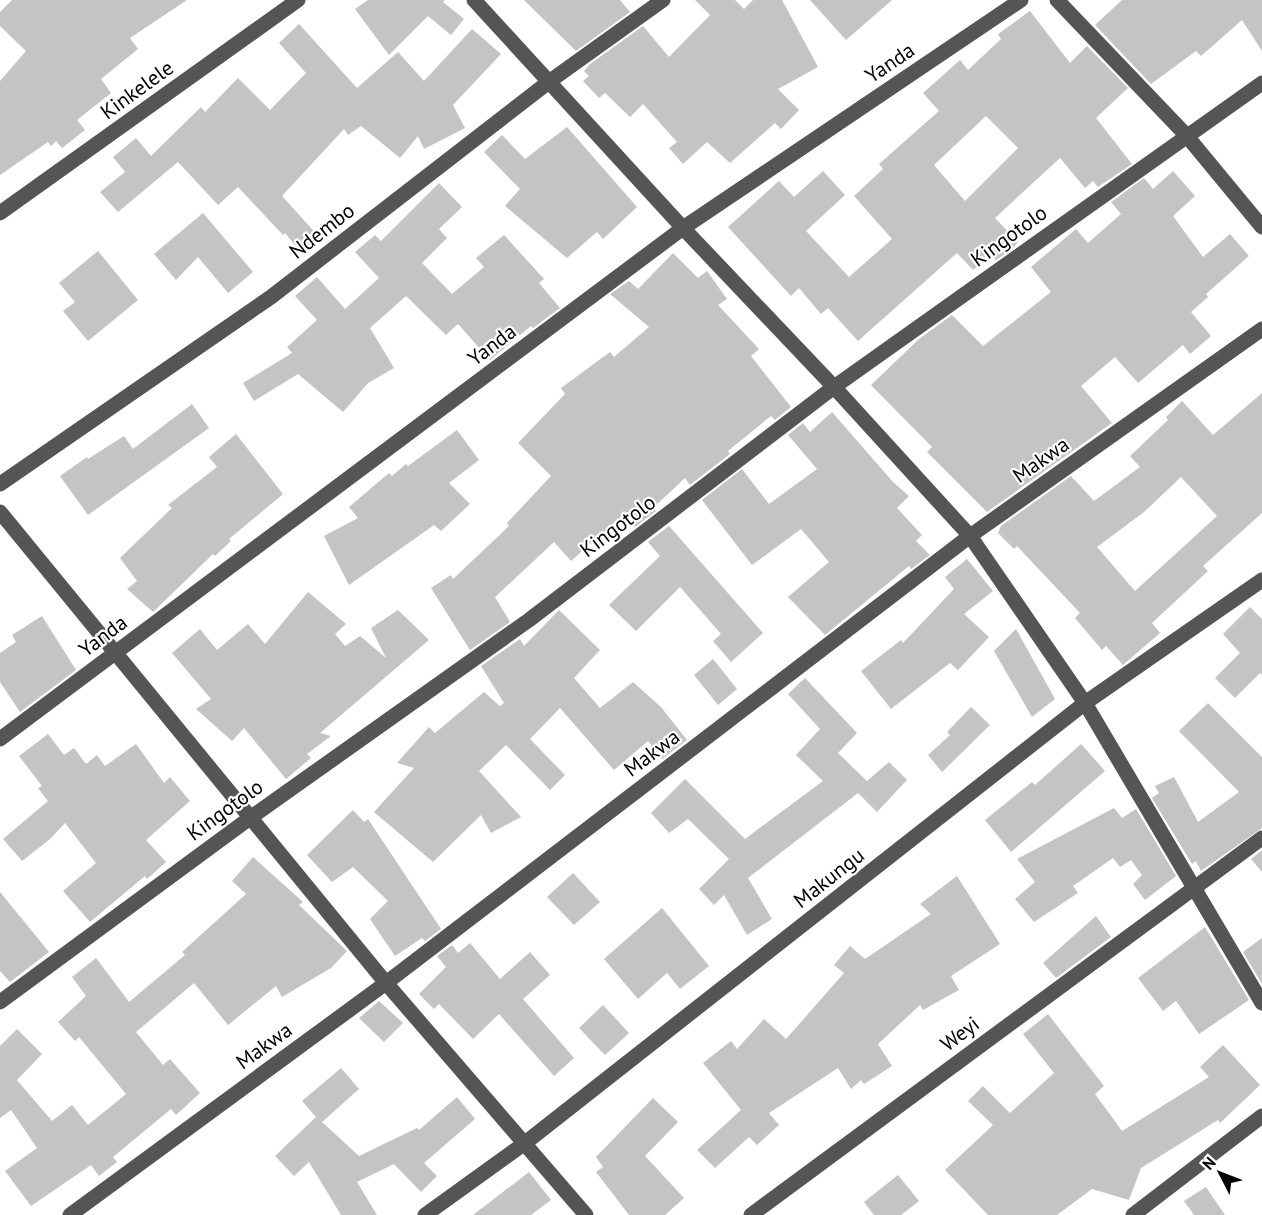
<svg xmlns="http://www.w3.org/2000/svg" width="1262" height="1215" viewBox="0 0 1262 1215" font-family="'PT Sans',sans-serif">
  <rect width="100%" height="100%" fill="#fff"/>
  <!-- building -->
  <g fill="#c4c4c4" fill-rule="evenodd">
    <polygon points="12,0 187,0 130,38 138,49 101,79 111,93 77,120 85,130 62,148 56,141 51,146 48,142 0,175 0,81 26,51 0,26 0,12"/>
    <polygon points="368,0 445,0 443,2 464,19 451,35 428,16 389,55 355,9"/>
    <polygon points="524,0 620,0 630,12 576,51"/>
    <polygon points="695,0 735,0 744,9 753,0 782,0 818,67 778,89 799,110 781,129 775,123 730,163 707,142 683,164 669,148 677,142 643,104 630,117 605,93 599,98 583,81 589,76 584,71 590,64 643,26 669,57 710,15"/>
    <polygon points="810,0 892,0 846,40"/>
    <polygon points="1122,0 1262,0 1262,51 1242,20 1201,56 1196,51 1151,84 1095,25"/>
    <path d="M 1030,11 L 1070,63 L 1087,46 L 1128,88 L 1096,118 L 1132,164 L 1098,187 L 1093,181 L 1085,188 L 1060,158 L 995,218 L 1018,242 L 1012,249 L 996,260 L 991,255 L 973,270 L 957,253 L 858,341 L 828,308 L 821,314 L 799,288 L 791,296 L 728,227 L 779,181 L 794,197 L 823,171 L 845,195 L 806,231 L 849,277 L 892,239 L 854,196 L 883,169 L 879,164 L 939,111 L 923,93 L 960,60 L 968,70 L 1001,39 L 998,34 ZM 986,116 L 1018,148 L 965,201 L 934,165 Z"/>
    <polygon points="299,24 357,88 398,52 424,81 472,29 501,54 453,105 465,128 424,149 418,136 400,158 361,126 348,135 344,129 282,196 321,239 303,255 285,233 283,235 238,187 218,205 178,162 118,212 100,192 125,172 113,157 136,138 151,156 201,107 205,112 238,78 270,110 306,73 279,43"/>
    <polygon points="567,127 637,207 603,239 597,232 567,258 505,206 520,189 484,152 502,135 525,159"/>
    <polygon points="1173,171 1195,196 1173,216 1203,257 1230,234 1249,256 1206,294 1208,297 1191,312 1211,336 1190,354 1183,345 1138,383 1115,357 1081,386 1112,423 987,512 927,452 932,447 871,385 919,339 952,315 983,346 1051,292 1031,267 1076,229 1088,243 1121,214 1111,202 1144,178 1153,189"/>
    <polygon points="439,183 462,207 439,229 447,238 422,263 452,294 484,267 476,258 504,235 544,279 539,283 560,308 533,328 531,326 490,360 458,324 446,335 406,296 370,328 394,368 368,383 343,412 298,374 254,401 243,383 292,353 287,347 317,320 295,296 317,277 345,309 379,278 355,252 375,235 381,241"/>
    <polygon points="203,213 253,272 228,293 198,257 176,280 154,254"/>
    <polygon points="98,251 138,300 88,341 63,311 75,302 59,283"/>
    <polygon points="673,253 698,278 707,271 727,299 718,305 759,349 751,356 791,407 775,420 771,416 728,451 730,454 690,485 685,478 653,508 656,511 635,527 624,514 571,561 554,542 495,597 510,622 470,650 431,588 451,575 453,579 509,526 507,523 551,476 518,443 565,394 561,388 610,352 614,357 649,327 610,294 629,281 638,289"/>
    <path d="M 1262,393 L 1262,513 L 1203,566 L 1208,571 L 1152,623 L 1160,633 L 1123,665 L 1106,646 L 1102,650 L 1075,618 L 1080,613 L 1017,546 L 1014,549 L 998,533 L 1001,526 L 1071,476 L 1094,501 L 1140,467 L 1130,456 L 1168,420 L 1166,417 L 1182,401 L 1213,435 ZM 1181,477 L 1217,516 L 1135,591 L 1097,547 L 1144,512 Z"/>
    <polygon points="192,404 209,428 88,515 60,476 87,457 88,459 124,436 133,449"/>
    <polygon points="832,412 893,482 909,496 897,508 922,535 916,541 930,555 911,569 909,566 825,635 788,597 829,562 801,529 752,565 702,500 742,469 769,504 817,469 788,435 803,423 810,432"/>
    <polygon points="457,430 479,460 449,483 470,504 441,531 434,525 349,585 324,536 358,518 349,507 389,473 392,476 406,464 408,466"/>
    <polygon points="236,434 283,494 229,539 231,541 215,556 213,554 153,612 127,589 137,581 120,558 172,508 168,505 217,467 209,457"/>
    <polygon points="669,526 763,633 731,662 713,641 721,634 680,587 636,631 609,605 660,556 648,542"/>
    <polygon points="967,559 993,591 964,614 989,637 958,670 950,663 891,709 861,671 901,640 903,643 954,589 945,577"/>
    <polygon points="308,592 346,624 335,634 345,646 360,636 386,658 371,628 398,610 429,640 320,733 331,736 307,754 311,758 286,779 244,728 232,741 196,709 211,699 172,653 200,629 217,650 248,624 265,644"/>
    <polygon points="1250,607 1262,619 1262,675 1260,673 1235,698 1215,678 1240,653 1223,634"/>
    <polygon points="559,610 600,650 574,678 600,708 633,682 661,707 687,740 662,759 648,741 614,770 560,708 530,739 565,775 550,790 506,745 479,771 521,817 491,833 481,815 433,862 374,812 414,768 397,763 429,727 435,733 484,692 500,706 504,703 481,666 520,639 524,646"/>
    <polygon points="42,616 76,670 20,712 0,682 0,653 16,642 12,635"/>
    <polygon points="1016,629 1055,699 1032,717 994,651"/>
    <polygon points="713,659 737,689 718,705 694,675"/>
    <polygon points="805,678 857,733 838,753 867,781 889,762 907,780 877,812 858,793 748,878 772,919 747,935 724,895 714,905 699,889 729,859 688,819 669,833 651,813 685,779 745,839 823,781 796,755 820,729 788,694"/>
    <polygon points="1208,703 1262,757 1262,828 1201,871 1196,861 1192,864 1152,798 1159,793 1155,786 1174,777 1198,822 1239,792 1179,731"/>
    <polygon points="971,707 990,725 942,772 928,755 950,735 947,732"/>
    <polygon points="48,734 64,755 74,748 86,764 97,755 105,766 136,744 164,783 170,777 190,801 146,840 166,862 147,879 145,876 90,922 63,891 96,863 65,823 50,839 22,861 3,839 48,801 38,788 42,786 19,756"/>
    <polygon points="1081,744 1105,771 1011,852 985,820 1032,782 1035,785"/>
    <polygon points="1114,808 1122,818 1136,809 1176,876 1145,900 1133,884 1142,875 1131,860 1120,867 1113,858 1073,886 1078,893 1034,922 1015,899 1035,882 1017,859"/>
    <polygon points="353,810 364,822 368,819 441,929 425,941 422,938 395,956 370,919 388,901 353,867 332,882 307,855"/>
    <polygon points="1262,850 1262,872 1251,859"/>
    <polygon points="253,857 303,902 299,905 347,951 331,968 282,997 276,986 228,1025 194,983 136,1032 163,1065 170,1059 200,1093 176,1115 171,1109 113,1157 117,1162 99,1176 91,1165 31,1206 5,1171 37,1148 11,1110 0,1118 0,1046 17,1029 42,1054 17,1080 52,1121 72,1105 88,1125 126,1094 79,1037 75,1041 58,1022 86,996 72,977 96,958 129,1002 185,955 182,952 246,894 232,881"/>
    <polygon points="573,873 600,902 574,925 547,897"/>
    <polygon points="957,876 1000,944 951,976 959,990 923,1010 920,1005 878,1044 892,1066 864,1084 861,1080 851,1089 838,1068 769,1113 779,1125 757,1145 749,1137 715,1168 697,1150 741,1110 703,1063 731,1041 737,1049 764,1019 786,1039 844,973 834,965 850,946 865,959 931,914 920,904"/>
    <polygon points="0,892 49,952 10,982 0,971"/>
    <polygon points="662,908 709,966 680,989 667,973 638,999 604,959"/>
    <polygon points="1096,916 1111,937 1056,978 1043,963"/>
    <polygon points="1205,927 1249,1000 1199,1034 1176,1001 1163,1011 1138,978"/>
    <polygon points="1262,938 1262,984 1243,952"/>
    <polygon points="470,943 500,979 530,952 550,975 523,999 574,1058 554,1076 499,1014 473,1039 439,1004 434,1009 419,994 446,967 437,956 452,945 458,953"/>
    <polygon points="379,1001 403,1023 384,1042 359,1018"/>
    <polygon points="603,1005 629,1033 605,1055 579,1028"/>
    <polygon points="1048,1014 1104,1086 1095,1094 1122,1131 1209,1077 1200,1067 1223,1045 1260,1085 1220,1123 1218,1120 1141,1168 1129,1200 1092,1189 1057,1215 988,1215 945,1170 993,1125 968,1101 983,1086 1010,1113 1054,1073 1023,1034"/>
    <polygon points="341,1068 359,1089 322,1122 359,1156 417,1128 419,1130 457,1097 475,1119 424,1163 437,1176 421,1192 394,1164 357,1182 377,1215 341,1215 309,1162 294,1176 275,1156 316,1117 302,1101"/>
    <polygon points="653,1098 678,1122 645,1156 684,1198 665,1215 629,1215 596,1172 603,1167 596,1157"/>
    <polygon points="529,1172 551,1200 531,1215 473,1215"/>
    <polygon points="898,1175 919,1201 901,1215 874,1215 864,1202"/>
    <polygon points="1206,1187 1225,1215 1194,1215 1184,1201"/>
  </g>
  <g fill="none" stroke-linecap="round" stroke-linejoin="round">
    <!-- minor -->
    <g stroke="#555" stroke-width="15">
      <polyline points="474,0 683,228 834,387 970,536 1085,703 1262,1003"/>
      <polyline points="1057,0 1186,135 1262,227"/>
      <polyline points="0,213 298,0"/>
      <polyline points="0,484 271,297 550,81 663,0"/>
      <polyline points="0,512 386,983 586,1215"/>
      <polyline points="0,739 683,228 1021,0"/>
      <polyline points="0,1002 250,818 529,620 834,387 1262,83"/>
      <polyline points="70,1215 386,983 970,536 1262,329"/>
      <polyline points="425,1215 525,1143 1085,703 1262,580"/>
      <polyline points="751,1215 1262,838"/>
      <polyline points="1133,1215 1262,1116"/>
    </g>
  </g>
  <g text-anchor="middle" stroke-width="4.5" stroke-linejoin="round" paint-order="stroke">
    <!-- street labels -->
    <g font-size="21" fill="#000" stroke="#fff">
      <text transform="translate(890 63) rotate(-34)" y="7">Yanda</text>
      <text transform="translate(137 90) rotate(-36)" y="7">Kinkelele</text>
      <text transform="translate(322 231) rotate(-38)" y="7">Ndembo</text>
      <text transform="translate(1009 236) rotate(-36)" y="7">Kingotolo</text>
      <text transform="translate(492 345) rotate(-37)" y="7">Yanda</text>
      <text transform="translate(1041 460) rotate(-35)" y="7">Makwa</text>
      <text transform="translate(618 526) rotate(-37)" y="7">Kingotolo</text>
      <text transform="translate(103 636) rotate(-37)" y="7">Yanda</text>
      <text transform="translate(652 753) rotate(-37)" y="7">Makwa</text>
      <text transform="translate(225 810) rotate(-36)" y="7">Kingotolo</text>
      <text transform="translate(829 878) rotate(-38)" y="7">Makungu</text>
      <text transform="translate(960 1034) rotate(-37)" y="7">Weyi</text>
      <text transform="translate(264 1046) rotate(-36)" y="7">Makwa</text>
    </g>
  </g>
  <!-- north arrow -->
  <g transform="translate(1220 1173) rotate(312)" stroke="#ffffff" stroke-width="4.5" paint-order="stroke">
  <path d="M0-4.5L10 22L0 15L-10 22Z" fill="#000000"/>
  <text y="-9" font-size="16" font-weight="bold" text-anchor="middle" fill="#000000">N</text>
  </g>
</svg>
